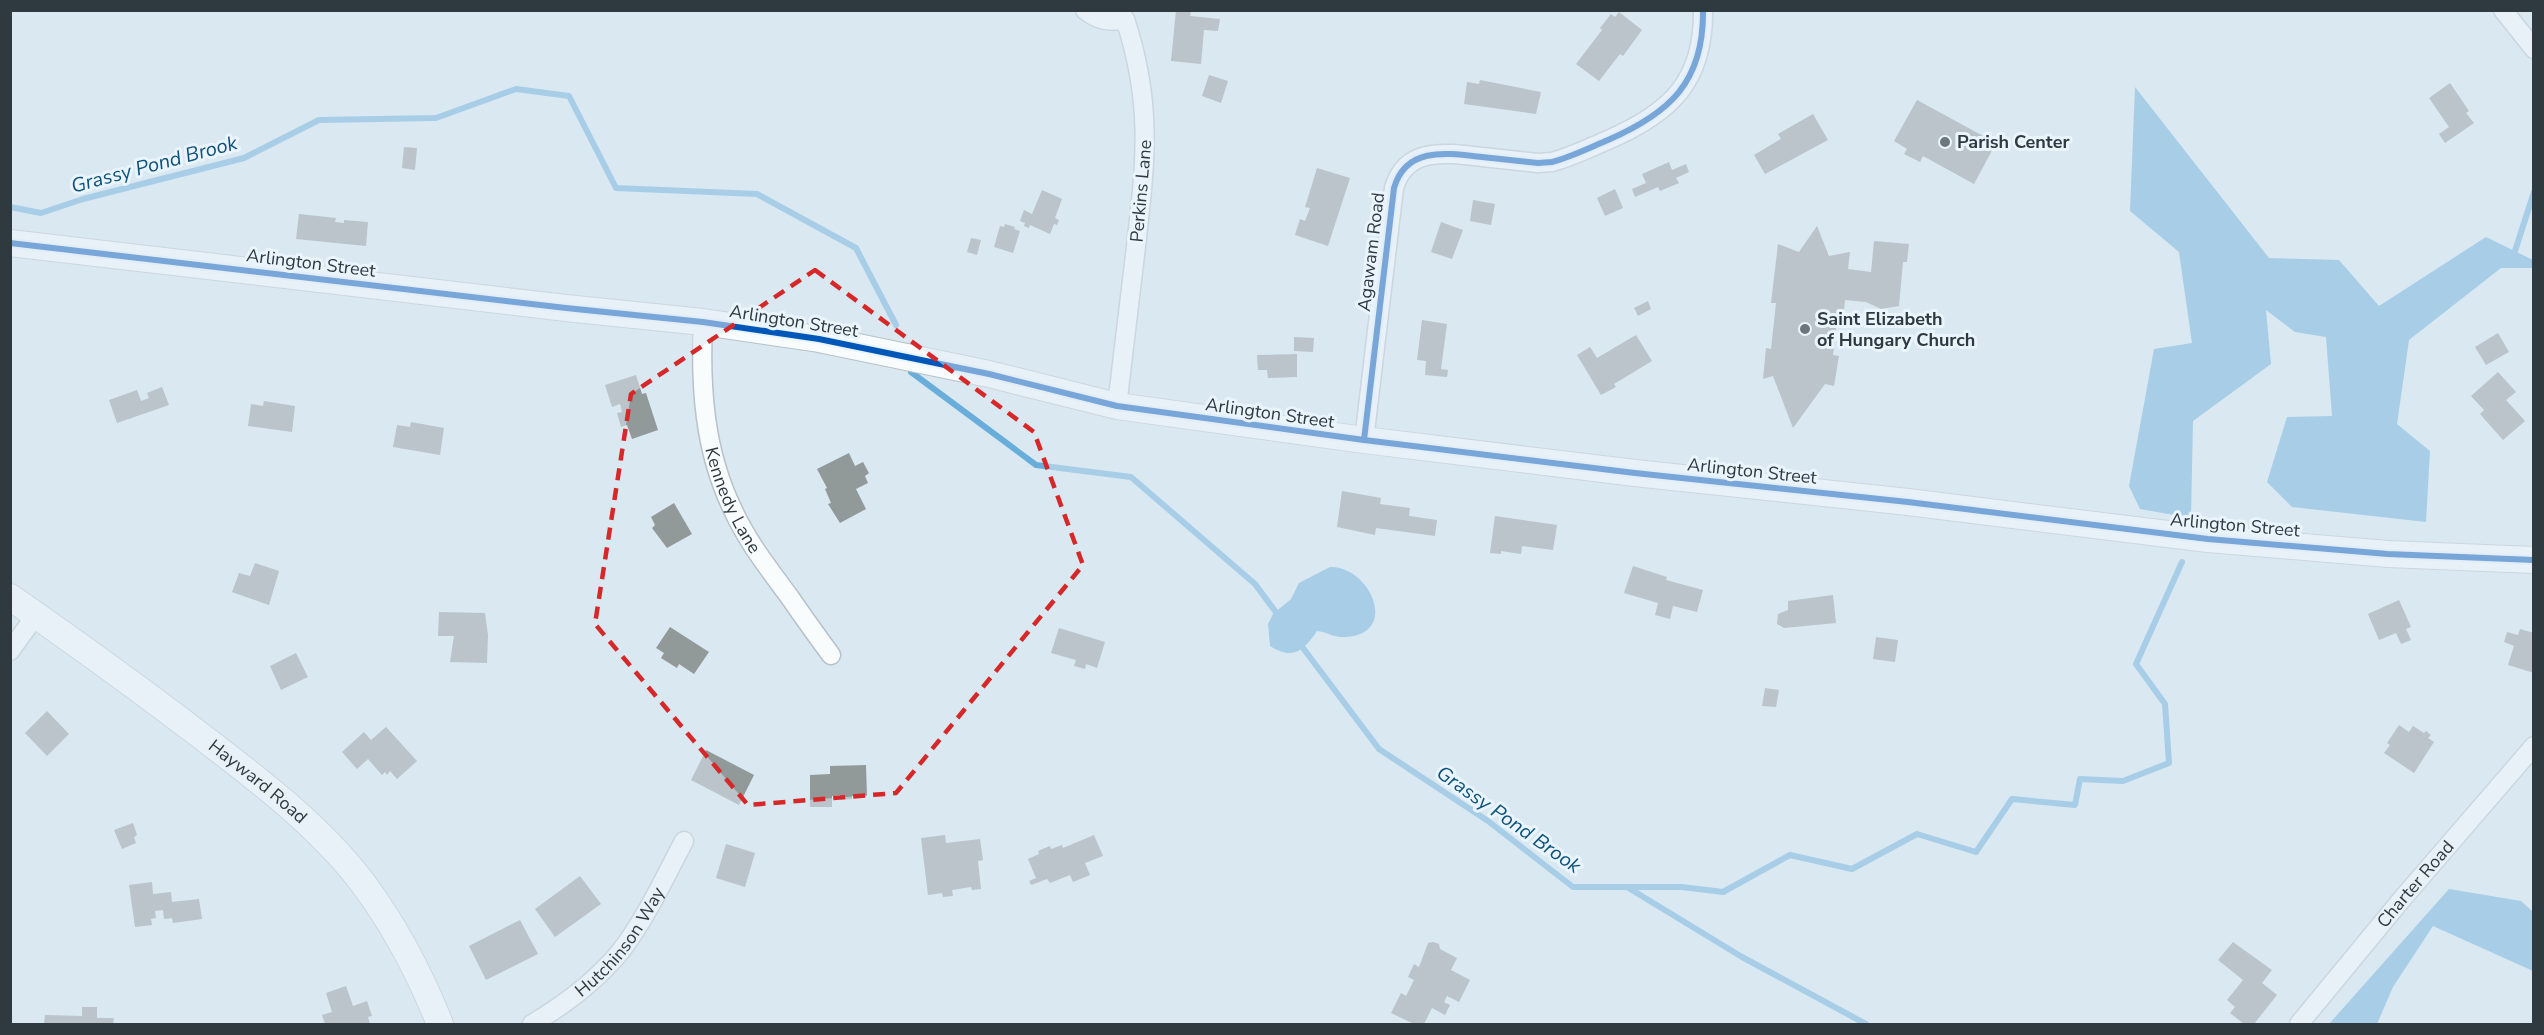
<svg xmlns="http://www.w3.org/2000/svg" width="2544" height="1035" viewBox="0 0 2544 1035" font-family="'Nunito Sans',sans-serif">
  <rect width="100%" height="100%" fill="#dae8f2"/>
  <!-- water -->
  <g fill="#69aeda">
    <polygon points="2135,87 2269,258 2339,260 2379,306 2486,237 2533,260 2533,268 2501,268 2409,340 2397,424 2430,451 2426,522 2292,507 2267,482 2287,417 2332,416 2326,337 2295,332 2266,310 2271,364 2193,421 2191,518 2140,509 2129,486 2154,349 2192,343 2179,252 2130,211"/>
    <path d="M 1330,567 C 1371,566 1400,635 1345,637 C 1335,638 1327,632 1317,631 C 1304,650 1294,661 1270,646 L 1268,624 L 1273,614 L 1291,599 L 1299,583 Z"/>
    <polygon points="2449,889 2521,901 2533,912 2533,971 2433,926 2393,987 2377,1024 2329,1024"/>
  </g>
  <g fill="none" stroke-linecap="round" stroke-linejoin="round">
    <!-- stream -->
    <g stroke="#69aeda" stroke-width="6">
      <polyline points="10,207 41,213 83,199 244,158 319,120 436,118 516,89 569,96 616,188 757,194 856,248 896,325"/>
      <polyline points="2515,251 2534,192"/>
      <polyline points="911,372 1036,465 1131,477 1255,584 1281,619"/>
      <polyline points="1300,644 1379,749 1488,821 1573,887 1682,887 1723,892 1790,855 1852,869 1917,834 1976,852 2012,799 2075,805 2080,779 2123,781 2169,763 2165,704 2136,664 2182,562"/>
      <polyline points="1627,887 1742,957 1866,1024"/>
    </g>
  </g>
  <!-- building -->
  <g fill="#929999">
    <polygon points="1176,10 1191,10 1190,16 1220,19 1218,31 1204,30 1201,64 1171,61"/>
    <polygon points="1619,12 1642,30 1623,56 1620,54 1599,81 1576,64 1602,30 1600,28 1611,14 1615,17"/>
    <polygon points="1209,75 1228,81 1221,103 1202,96"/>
    <polygon points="1480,80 1541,92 1536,114 1464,104 1467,82 1479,84"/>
    <polygon points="2450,83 2469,111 2466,113 2474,123 2445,143 2439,134 2449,127 2429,98"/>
    <polygon points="1917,100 1996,143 1974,184 1923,156 1920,162 1904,154 1907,149 1894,141"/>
    <polygon points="1813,114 1828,140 1765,174 1754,155 1781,139 1778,134"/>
    <polygon points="404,147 417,148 415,170 402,168"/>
    <polygon points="1669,162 1672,170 1686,164 1689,172 1676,178 1679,183 1660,191 1658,187 1635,197 1632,189 1646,183 1642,174"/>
    <polygon points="1317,168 1350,178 1328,246 1295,235 1300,219 1305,221 1310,208 1305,207"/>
    <polygon points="1615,189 1623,208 1605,216 1597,198"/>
    <polygon points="1042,190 1062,199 1055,218 1059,220 1057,225 1054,224 1050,234 1030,225 1029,228 1024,226 1025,223 1020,221 1024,210 1032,214"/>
    <polygon points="1473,200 1495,204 1491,225 1470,221"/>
    <polygon points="299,214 336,218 335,222 344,223 344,220 368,222 366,246 296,239"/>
    <polygon points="1441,222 1463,230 1452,259 1431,252"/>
    <polygon points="1005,224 1015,227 1014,229 1020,231 1013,253 994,247 1000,226 1004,227"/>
    <polygon points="1817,226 1829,256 1850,252 1848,269 1871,272 1874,241 1909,244 1907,262 1903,262 1899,306 1881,309 1866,302 1845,300 1844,311 1838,310 1833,355 1839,356 1834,386 1825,384 1793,428 1773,376 1763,379 1766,348 1771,349 1776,303 1771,303 1778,244 1799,252"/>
    <polygon points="971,238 981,240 977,255 967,252"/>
    <polygon points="1648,301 1651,309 1638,316 1634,308"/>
    <polygon points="1422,320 1447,324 1441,369 1448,370 1447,377 1425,375 1426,361 1417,360"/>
    <polygon points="2498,333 2509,352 2486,365 2475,347"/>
    <polygon points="1636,335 1652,361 1614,384 1616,387 1601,395 1577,355 1590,347 1597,358"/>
    <polygon points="1294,337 1314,338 1313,352 1294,351"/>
    <polygon points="1297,354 1297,377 1268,378 1267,370 1258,370 1257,355"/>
    <polygon points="2498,372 2516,392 2506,400 2525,421 2503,440 2480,414 2484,410 2471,396"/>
    <polygon points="636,375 642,394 646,393 658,430 632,439 627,425 621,427 617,413 622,412 620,404 612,407 605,385"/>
    <polygon points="162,387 169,405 117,423 109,400 137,390 141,401 149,398 147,393"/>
    <polygon points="264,401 295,406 292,432 248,426 251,404 263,406"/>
    <polygon points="411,422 444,428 440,455 393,447 397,425 410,427"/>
    <polygon points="849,453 855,466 863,462 869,473 865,476 868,483 856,489 866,509 840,523 828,504 831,503 825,489 827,488 817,469"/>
    <polygon points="1342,491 1381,498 1380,504 1410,508 1409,516 1437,520 1435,536 1376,528 1375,535 1337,527"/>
    <polygon points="674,503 692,534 667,548 652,528 655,525 651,517"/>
    <polygon points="1495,516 1557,525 1553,550 1522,546 1521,554 1501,551 1501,554 1490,553"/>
    <polygon points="255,563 279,571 269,605 232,592 239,573 250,576"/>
    <polygon points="1633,566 1667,577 1666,580 1703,590 1697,612 1673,606 1670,619 1655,615 1658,603 1624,593"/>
    <polygon points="1833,595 1836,623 1784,628 1777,624 1778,614 1788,610 1788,601"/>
    <polygon points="2399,600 2411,627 2406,629 2411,640 2401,644 2396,633 2379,640 2368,614"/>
    <polygon points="439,612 485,613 488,635 487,663 450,662 454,636 438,636"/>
    <polygon points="670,627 709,652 694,674 679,664 677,668 661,658 664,653 656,648"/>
    <polygon points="1059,628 1105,642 1097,668 1086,664 1085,669 1074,666 1076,660 1051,653"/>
    <polygon points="2520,629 2534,633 2534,673 2508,665 2514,646 2504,642 2507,632 2518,635"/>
    <polygon points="1876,637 1898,640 1895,662 1873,659"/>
    <polygon points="296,653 308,677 281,690 270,666"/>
    <polygon points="1765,688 1779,690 1776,707 1762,706"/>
    <polygon points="47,711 69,734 47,756 25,733"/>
    <polygon points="2399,725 2409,732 2413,726 2424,733 2426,731 2431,735 2428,738 2434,742 2414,773 2384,753 2390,745 2387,743"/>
    <polygon points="386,727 417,761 397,779 390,771 387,775 385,772 382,775 368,759 357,769 342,752 364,732 371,740"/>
    <polygon points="706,750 754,775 739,805 691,780"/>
    <polygon points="866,765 867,796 852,796 852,799 840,800 840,795 832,796 832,807 810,807 810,775 830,774 830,766"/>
    <polygon points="133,823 137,835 134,837 136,843 122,849 114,830"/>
    <polygon points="945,835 946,843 980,839 983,860 978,861 981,889 972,890 971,887 952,890 953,896 943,897 942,893 928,895 921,838"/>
    <polygon points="1094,835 1103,856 1085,863 1090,875 1073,882 1070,875 1050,883 1047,879 1031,885 1029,881 1036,878 1028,859 1039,854 1038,851 1050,846 1051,849 1062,845 1063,848"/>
    <polygon points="726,844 755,853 745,887 716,878"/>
    <polygon points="580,876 601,904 555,937 535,909"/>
    <polygon points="152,882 153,894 171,892 172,902 199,899 202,919 173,923 172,918 164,919 163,910 155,911 156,918 151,919 152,925 135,927 129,885"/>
    <polygon points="520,920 538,954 486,980 469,946"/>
    <polygon points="1433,942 1439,944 1440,949 1457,958 1451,970 1470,980 1459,1002 1447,996 1444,1002 1450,1005 1445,1015 1432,1008 1424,1024 1414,1024 1391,1013 1401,993 1406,996 1414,980 1408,977 1414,964 1419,967 1428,943"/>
    <polygon points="2233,942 2272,970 2262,983 2277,995 2254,1024 2244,1024 2230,1013 2235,1007 2227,1000 2243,980 2218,960"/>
    <polygon points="346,986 353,1006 367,1001 372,1016 368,1017 370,1024 325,1024 322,1015 332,1012 326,993"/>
    <polygon points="82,1007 97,1007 97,1018 114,1018 113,1024 44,1024 45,1015 82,1016"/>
  </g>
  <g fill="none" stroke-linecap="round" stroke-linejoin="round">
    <!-- street casing -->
    <g stroke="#b7c2c9" stroke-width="21">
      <g id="street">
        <path d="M 1085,10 C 1097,20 1110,23 1125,19 C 1154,107 1145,166 1135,255 C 1129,306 1123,356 1117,406"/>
        <polyline points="2503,10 2534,49"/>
        <path id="s1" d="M 703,322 C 700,386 704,451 733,510 C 748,543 770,570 791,599 C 804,618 817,636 831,655"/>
        <path d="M 1364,440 L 1394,188 C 1406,146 1447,153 1482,157 C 1501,159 1519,161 1538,163 L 1552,162 C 1571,157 1589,148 1608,140 C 1670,113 1704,82 1703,10"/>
        <polyline points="10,651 36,615"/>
        <path id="s2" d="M 532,1024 C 564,1005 596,981 620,952 C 645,920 665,877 684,841"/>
        <path id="s3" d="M 2299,1024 L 2402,899 L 2534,746"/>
      </g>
    </g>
    <!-- secondary casing -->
    <g stroke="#b7c2c9" stroke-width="28">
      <g id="secondary">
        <polyline points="10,243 566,308 703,322 819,339 989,374 1117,406 1364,440 1635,473 1908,502 2208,539 2388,554 2534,560"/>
        <path id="s4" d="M 10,597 C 76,643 141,690 205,739 C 260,781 319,826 362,882 C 395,926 420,974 440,1024"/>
      </g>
    </g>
    <!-- street -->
    <use href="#street" stroke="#f9fcfd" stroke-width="18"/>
    <!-- secondary -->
    <use href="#secondary" stroke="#f9fcfd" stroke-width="26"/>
    <!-- cycleway casing -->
    <g stroke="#eaf4fc" stroke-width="10">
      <g id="cycleway">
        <polyline points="10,243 566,308 703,322 819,339 989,374 1117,406 1364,440 1635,473 1908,502 2208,539 2388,554 2534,560"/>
        <path d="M 1364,440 L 1394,188 C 1406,146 1447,153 1482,157 C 1501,159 1519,161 1538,163 L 1552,162 C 1571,157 1589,148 1608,140 C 1670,113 1704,82 1703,10"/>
      </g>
    </g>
    <!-- cycleway -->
    <use href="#cycleway" stroke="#0057b8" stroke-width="6"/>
  </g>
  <!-- marked area -->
  <path d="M0 0H2544V1035H0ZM 815,270 L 1034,432 L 1083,565 L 896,793 L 748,805 L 595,624 L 631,394 Z" fill="#dae8f2" fill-opacity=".55" fill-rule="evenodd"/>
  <path fill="none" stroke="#d62828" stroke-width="4.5" stroke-dasharray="12 8" stroke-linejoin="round" d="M 815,270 L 1034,432 L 1083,565 L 896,793 L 748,805 L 595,624 L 631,394 Z"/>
  <!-- markers -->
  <g fill="#6b767e" stroke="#eaf4fc" stroke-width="2">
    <circle cx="1945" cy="142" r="6"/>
    <circle cx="1805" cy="329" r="6"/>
  </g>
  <g text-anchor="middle" stroke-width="6" stroke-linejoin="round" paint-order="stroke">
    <!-- poi labels -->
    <g font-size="18" font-weight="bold" fill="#2f3940" stroke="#eaf4fc" text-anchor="start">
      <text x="1957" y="148">Parish Center</text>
      <text x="1817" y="325">Saint Elizabeth<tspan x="1817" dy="21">of Hungary Church</tspan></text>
    </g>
    <!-- street labels -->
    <g font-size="18" fill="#2f3940" stroke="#eaf4fc">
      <text transform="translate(1141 191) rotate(-85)" y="6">Perkins Lane</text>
      <text transform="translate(1371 252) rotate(-83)" y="6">Agawam Road</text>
      <text transform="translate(311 263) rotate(7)" y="6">Arlington Street</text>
      <text transform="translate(794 321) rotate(9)" y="6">Arlington Street</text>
      <text transform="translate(1270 413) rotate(8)" y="6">Arlington Street</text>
      <text transform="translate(1752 471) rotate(6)" y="6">Arlington Street</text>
      <text dy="6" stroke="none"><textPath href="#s1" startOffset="183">Kennedy Lane</textPath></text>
      <text transform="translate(2235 525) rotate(5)" y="6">Arlington Street</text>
      <text dy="6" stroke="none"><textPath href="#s4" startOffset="309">Hayward Road</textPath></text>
      <text dy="6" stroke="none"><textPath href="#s3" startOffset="182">Charter Road</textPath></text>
      <text dy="6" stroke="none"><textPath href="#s2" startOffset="122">Hutchinson Way</textPath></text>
    </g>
    <!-- water labels -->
    <g font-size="20" font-style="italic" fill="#0d527b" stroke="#eaf4fc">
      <text transform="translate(154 164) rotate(-15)" y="7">Grassy Pond Brook</text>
      <text transform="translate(1509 819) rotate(35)" y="7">Grassy Pond Brook</text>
    </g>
  </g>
  <!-- border -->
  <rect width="2544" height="1035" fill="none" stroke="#2f3940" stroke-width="24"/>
</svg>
